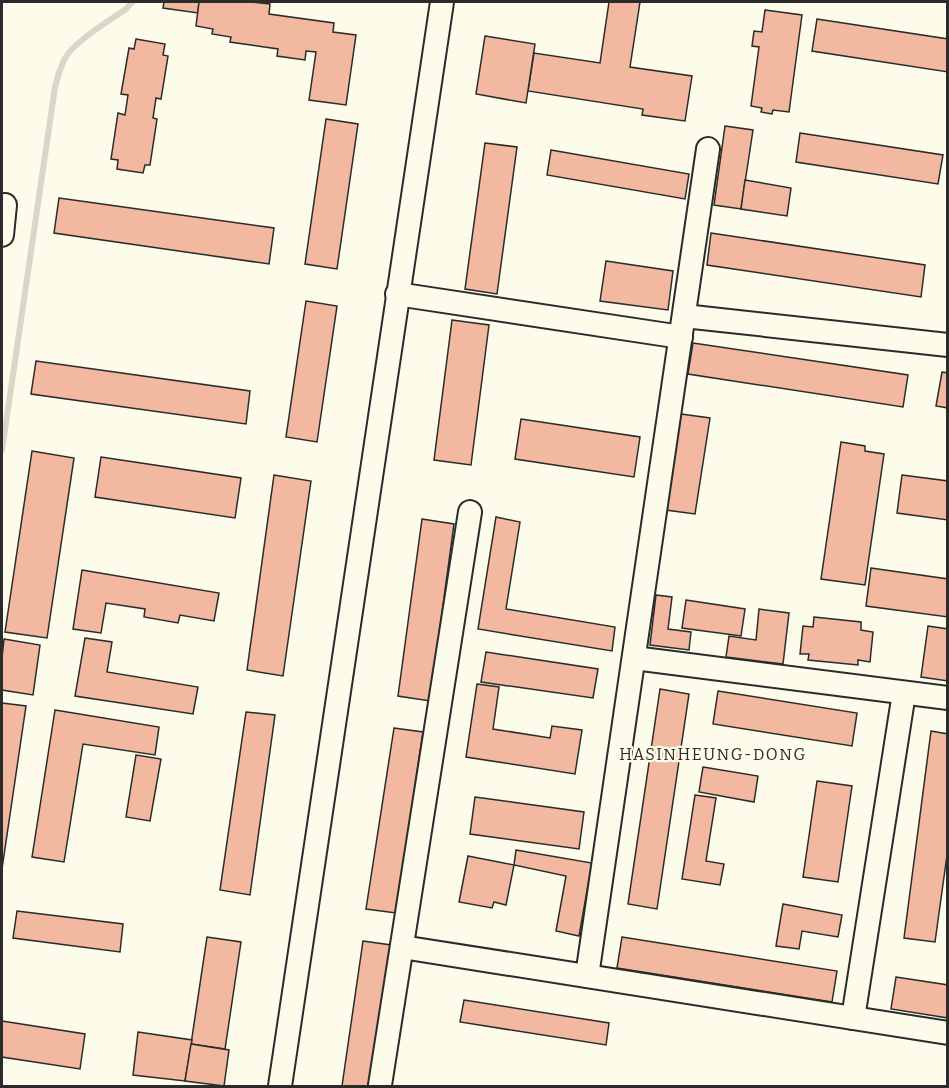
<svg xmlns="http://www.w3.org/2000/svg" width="949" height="1088" viewBox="0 0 949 1088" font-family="Bitter,serif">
  <rect width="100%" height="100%" fill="#fdfbea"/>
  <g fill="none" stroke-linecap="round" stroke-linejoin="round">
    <!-- stream -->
    <path stroke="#d8d7c9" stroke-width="6" d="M 2,450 L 55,87 C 57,78 60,69 64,60 C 74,41 108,22 126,9 L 132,2"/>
  </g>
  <!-- building -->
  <g fill="#f2b8a0" stroke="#2b2b2b" stroke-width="1.5">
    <polygon points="164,2 199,2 198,13 163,8"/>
    <polygon points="199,2 252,2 270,4 269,14 334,23 333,32 356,35 346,105 309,100 316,52 306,51 305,60 277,56 278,49 230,42 231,37 212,34 213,29 196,26"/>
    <polygon points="609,2 640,2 630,67 692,76 685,121 642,115 643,109 528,91 534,53 600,63"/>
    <polygon points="765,10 802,15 789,112 773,110 772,114 761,112 762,108 751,106 759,47 752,46 754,31 762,32"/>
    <polygon points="817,19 948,39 948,72 812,51"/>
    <polygon points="485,36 535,44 526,103 476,94"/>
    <polygon points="136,39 165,44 163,55 168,56 161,99 156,98 153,118 157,119 150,165 145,165 143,173 117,169 118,160 111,159 118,113 125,115 128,95 121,94 129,48 134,49"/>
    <polygon points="326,119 358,124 337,269 305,264"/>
    <polygon points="725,126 753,130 741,209 714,205"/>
    <polygon points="800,133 943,155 938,184 796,162"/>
    <polygon points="485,143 517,147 497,294 465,289"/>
    <polygon points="551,150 689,174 685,199 547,175"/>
    <polygon points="745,180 791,188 787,216 741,209"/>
    <polygon points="59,198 274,228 269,264 54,233"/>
    <polygon points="711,233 925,265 921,297 707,265"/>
    <polygon points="606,261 673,271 668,310 600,301"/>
    <polygon points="306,301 337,306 317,442 286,437"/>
    <polygon points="452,320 489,325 471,465 434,460"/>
    <polygon points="693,343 908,375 903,407 688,374"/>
    <polygon points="36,361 250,391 246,424 31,394"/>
    <polygon points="942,372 948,373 948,408 936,406"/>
    <polygon points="681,414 710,418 695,514 666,510"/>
    <polygon points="521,419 640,437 634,477 515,459"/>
    <polygon points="841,442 865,446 865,451 884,454 865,585 821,579"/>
    <polygon points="32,451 74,458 47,638 5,632"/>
    <polygon points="101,457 241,478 235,518 95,497"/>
    <polygon points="274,475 311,481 283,676 247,670"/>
    <polygon points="902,475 948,481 948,520 897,513"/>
    <polygon points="496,517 520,522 506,609 615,627 612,651 478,629"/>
    <polygon points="422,519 454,524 430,701 398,696"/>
    <polygon points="871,568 948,579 948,617 866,606"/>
    <polygon points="82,570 219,593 214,621 180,615 178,623 144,617 145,609 106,603 101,633 73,629"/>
    <polygon points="656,595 672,597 668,629 691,632 689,650 650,645"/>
    <polygon points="686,600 745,609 741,636 682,628"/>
    <polygon points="759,609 789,613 783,664 726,657 729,636 756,640"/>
    <polygon points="814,617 861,622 861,630 873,632 870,662 858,660 858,665 808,660 809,654 800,654 803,626 813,627"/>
    <polygon points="928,626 948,629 948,681 921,677"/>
    <polygon points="85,638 112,642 107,672 198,687 193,714 75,696"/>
    <polygon points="4,639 40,645 33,695 2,690 2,658"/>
    <polygon points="486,652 598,669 593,698 481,682"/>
    <polygon points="477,684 499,687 493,729 550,738 552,726 582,730 575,774 466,757"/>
    <polygon points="660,689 689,694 657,909 628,904"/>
    <polygon points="718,691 857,713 852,746 713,724"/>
    <polygon points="2,703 26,706 2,869"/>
    <polygon points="55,710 159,727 155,755 83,744 64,862 32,857"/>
    <polygon points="246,712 275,715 250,895 220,890"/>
    <polygon points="394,728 423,732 396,913 366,909"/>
    <polygon points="931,731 948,734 948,848 935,942 904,938"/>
    <polygon points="136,755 161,759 150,821 126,817"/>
    <polygon points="703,767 758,776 754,802 699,792"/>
    <polygon points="817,781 852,786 838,882 803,877"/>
    <polygon points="695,795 716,798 706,861 724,864 720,885 682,879"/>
    <polygon points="475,797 584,812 579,849 470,834"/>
    <polygon points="516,850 592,863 579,936 556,931 566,876 514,865"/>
    <polygon points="468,856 514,865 506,905 494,902 492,908 459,902"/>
    <polygon points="783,904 842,915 838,937 802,931 799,949 776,946"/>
    <polygon points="17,911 123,924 120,952 13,938"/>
    <polygon points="207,937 241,942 225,1049 191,1044"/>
    <polygon points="622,937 837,971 832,1002 617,968"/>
    <polygon points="363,941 391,945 370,1086 342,1086"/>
    <polygon points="896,977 948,985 948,1018 891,1009"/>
    <polygon points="464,1000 609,1023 606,1045 460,1022"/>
    <polygon points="2,1021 85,1034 80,1069 2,1057"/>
    <polygon points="138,1032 192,1040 185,1081 133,1075"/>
    <polygon points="191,1044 229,1050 224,1086 185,1081"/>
  </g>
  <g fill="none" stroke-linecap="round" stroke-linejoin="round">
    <!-- minor casing -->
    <g stroke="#2b2b2b" stroke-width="26">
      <g id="minor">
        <polyline points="2,235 5,205"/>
        <polyline points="397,294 681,337"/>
        <polyline points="684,316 948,345"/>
        <polyline points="634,658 948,698"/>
        <polyline points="402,947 948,1033"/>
        <polyline points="587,976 708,149"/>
        <polyline points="853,1018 904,693"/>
        <polyline points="380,1085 470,512"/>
        <polyline points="280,1086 442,2"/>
      </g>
    </g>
    <!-- minor -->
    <use href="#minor" stroke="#fdfbea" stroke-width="22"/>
  </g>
  <g text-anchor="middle" stroke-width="4.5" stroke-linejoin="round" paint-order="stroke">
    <!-- neighbourhood labels -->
    <g font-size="16" letter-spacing="1.5" fill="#2b2b2b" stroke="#fdfbea">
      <text x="713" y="760">HASINHEUNG-DONG</text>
    </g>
  </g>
  <!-- border -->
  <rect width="949" height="1088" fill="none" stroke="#2b2b2b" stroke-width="6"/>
</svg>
